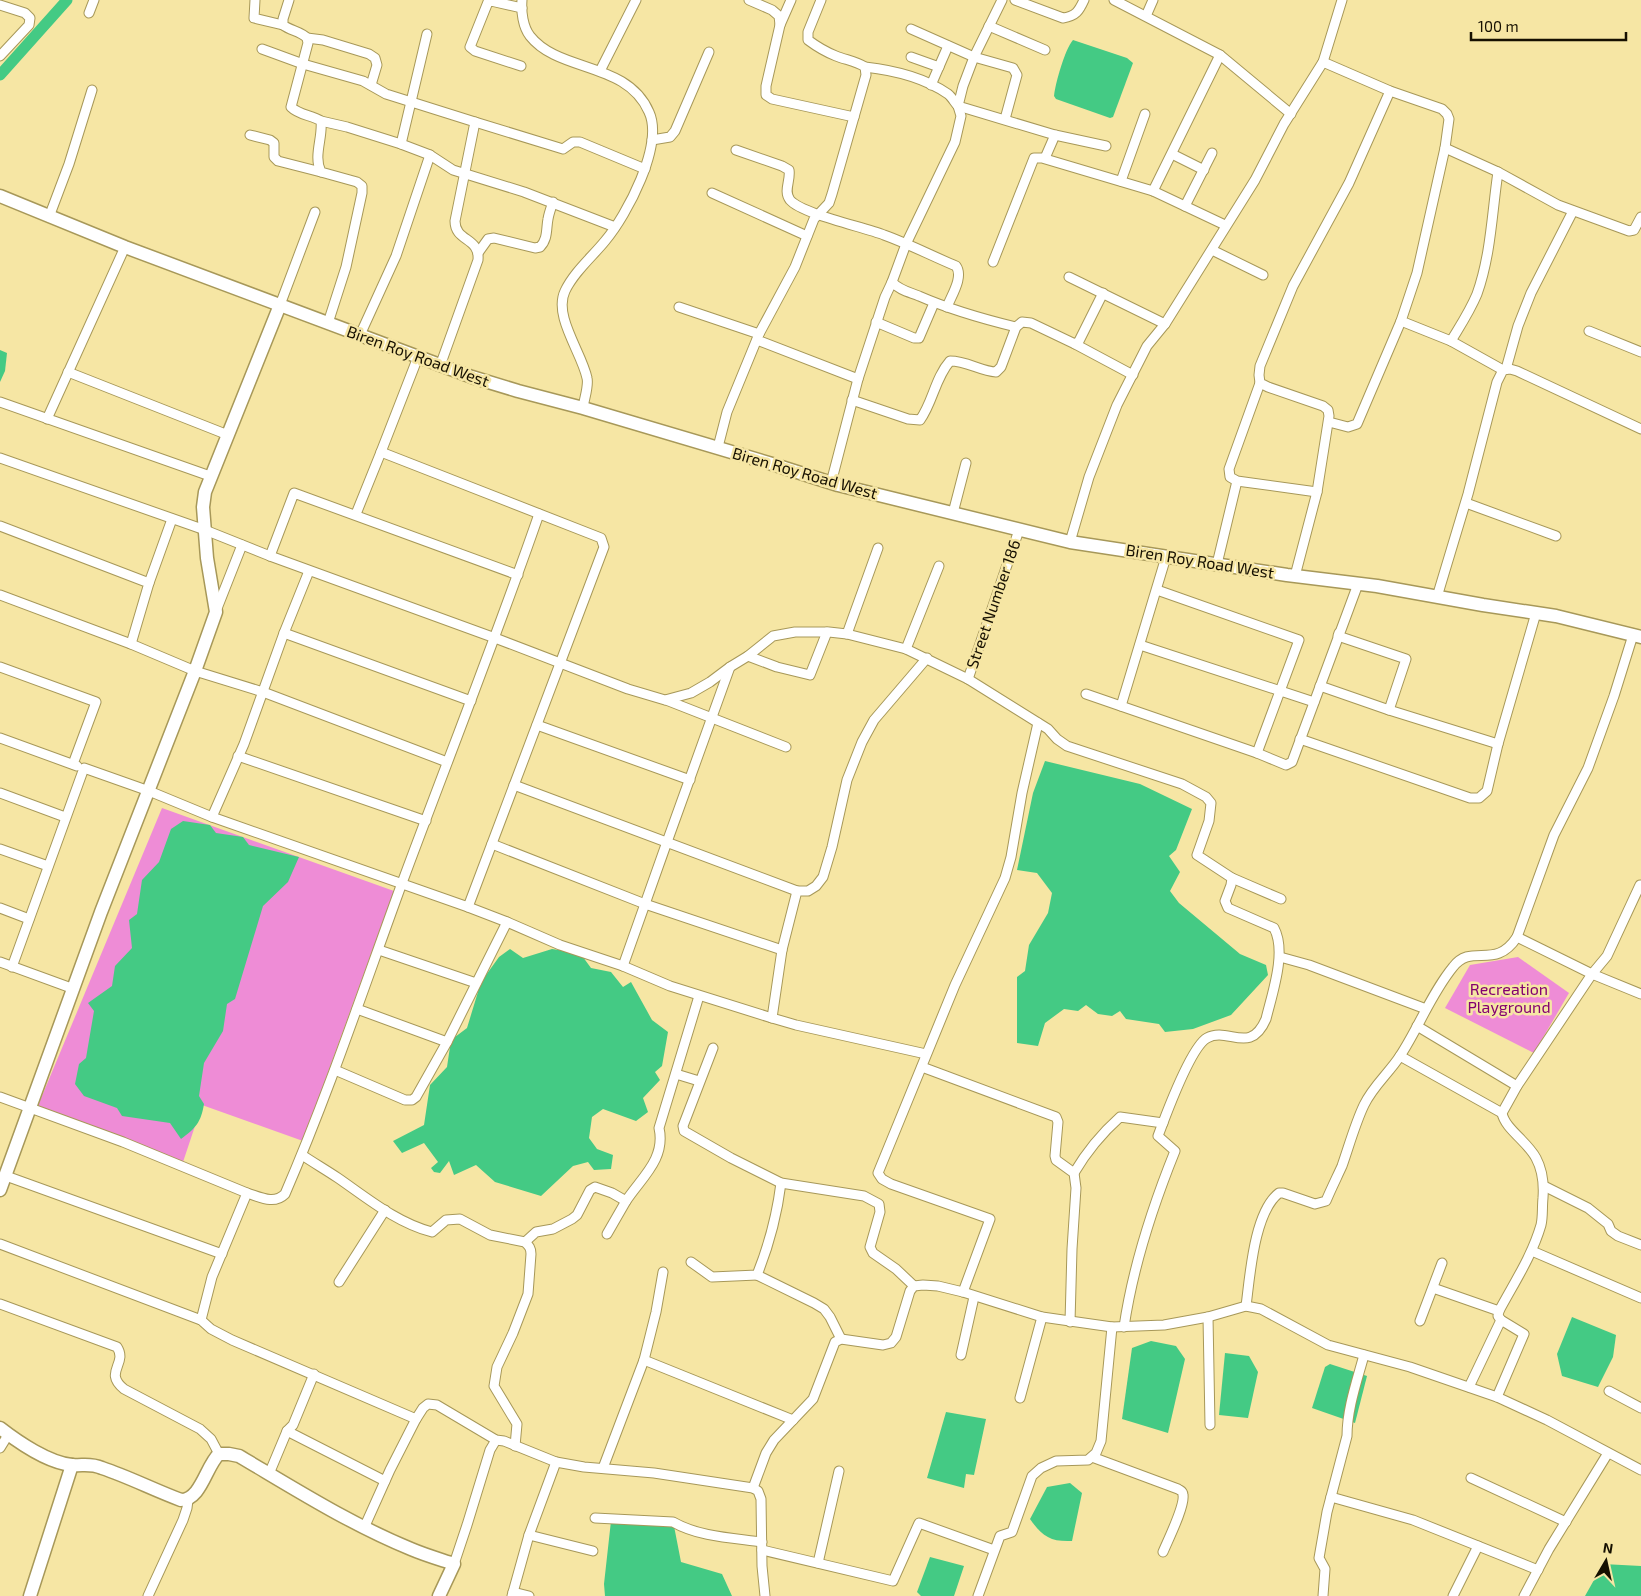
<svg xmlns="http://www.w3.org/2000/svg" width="1641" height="1596" viewBox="0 0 1641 1596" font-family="'Exo 2',sans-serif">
  <rect width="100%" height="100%" fill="#f6e6a4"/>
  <!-- green -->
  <g fill="#ee8cd6">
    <polygon points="162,808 394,891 303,1141 202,1105 183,1162 37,1108"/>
    <polygon points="1518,957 1569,993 1534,1053 1445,1008 1470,965"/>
  </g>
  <!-- water -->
  <g fill="#44ca84">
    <path d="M 1073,40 L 1127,58 L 1133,63 L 1113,117 L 1110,118 L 1056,99 L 1054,96 C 1055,84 1065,49 1073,40 Z"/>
    <polygon points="0,350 7,353 5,371 0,382"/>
    <polygon points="1045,761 1140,784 1192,809 1176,850 1169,856 1180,872 1170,891 1179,903 1240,954 1266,965 1268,975 1231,1015 1193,1029 1165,1032 1159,1024 1126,1019 1120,1011 1112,1016 1098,1014 1086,1005 1078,1011 1064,1009 1045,1023 1038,1046 1017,1043 1017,977 1025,971 1029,945 1048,913 1052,893 1037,873 1017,870 1033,793"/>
    <path d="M 183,821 L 210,825 L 216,833 L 243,837 L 249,845 L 299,857 L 288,882 L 263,906 L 235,999 L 227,1004 L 223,1031 L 204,1063 L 199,1096 L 204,1104 C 201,1122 196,1128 181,1139 L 170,1123 L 122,1116 L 117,1108 L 84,1096 L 75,1084 L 79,1064 L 86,1058 L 94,1011 L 88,1003 L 112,986 L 115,966 L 132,948 L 129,920 L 137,914 L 142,880 L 159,862 L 171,829 Z"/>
    <polygon points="510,949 523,958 552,949 580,953 591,968 611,972 623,987 631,982 652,1020 668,1032 662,1066 655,1072 660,1080 643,1098 648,1112 636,1121 603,1109 592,1117 589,1138 597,1149 613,1155 611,1169 594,1170 588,1162 573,1166 541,1196 495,1182 476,1165 454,1175 449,1161 440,1173 434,1172 431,1168 438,1162 424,1143 402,1153 393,1141 424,1125 430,1085 447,1067 451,1040 467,1028 481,982 499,957"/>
    <polygon points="1572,1317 1616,1335 1613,1357 1598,1387 1562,1376 1557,1354"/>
    <polygon points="1151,1341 1176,1346 1185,1359 1168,1433 1122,1419 1132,1348"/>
    <polygon points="1225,1353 1249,1356 1258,1372 1248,1418 1219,1415"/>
    <polygon points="1330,1364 1367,1376 1355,1423 1312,1408 1325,1367"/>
    <polygon points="946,1412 986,1419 974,1475 966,1474 964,1488 927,1478"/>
    <path d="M 1070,1483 L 1082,1493 L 1072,1541 C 1050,1542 1042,1536 1030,1519 L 1047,1487 Z"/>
    <polygon points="611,1521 674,1526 681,1562 722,1574 732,1596 605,1596 604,1584"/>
    <polygon points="930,1557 964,1566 954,1596 921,1596 917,1592"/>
    <polygon points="1603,1564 1641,1566 1641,1596 1585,1596"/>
  </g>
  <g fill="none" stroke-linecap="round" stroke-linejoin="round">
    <!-- canal -->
    <polyline stroke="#44ca84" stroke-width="11" points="0,75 67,0"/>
    <!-- street casing -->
    <g stroke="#a79859" stroke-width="11">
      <g id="street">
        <polyline points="255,0 254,18 283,25"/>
        <path d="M 289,0 L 283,19 L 283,25 C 291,31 300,31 307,38 L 308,43 L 291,107 C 299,115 311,115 321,121 C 323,138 313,156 321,172 L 357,182 L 362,186 L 362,193 L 346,267 L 328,323"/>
        <path d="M 522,0 C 521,12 523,27 530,36 C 559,73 627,61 649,112 C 664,145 627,215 605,241 C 592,257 574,272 565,291 C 553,316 582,353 587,378 C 589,386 584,399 583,408"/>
        <polyline points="749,0 772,10 779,16 780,25 766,86 766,95 772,99 854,117"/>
        <path d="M 1002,0 L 974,57 L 963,86 L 958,106 L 961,116 L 955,142 L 906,244 L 892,282 C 899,290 909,292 919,296 C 951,310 983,319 1016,327"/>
        <path d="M 1015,0 L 1063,18 C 1076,16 1079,11 1084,0"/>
        <polyline points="1114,0 1220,55 1291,114"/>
        <polyline points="0,5 25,13 30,18 29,25 0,56"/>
        <polyline points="89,13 94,0"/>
        <polyline points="1146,16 1153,0"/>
        <polyline points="780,25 791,0"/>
        <polyline points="989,26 1045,50"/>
        <polyline points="911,29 974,57 1013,68 1017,75 1005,119"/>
        <polyline points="307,38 323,40 369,54 375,58 377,65 371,85"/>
        <path d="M 262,49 L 303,64 L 363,81 L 386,94 L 475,122 L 455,221 C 455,242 480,237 478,260 L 440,366"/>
        <polyline points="911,57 939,67"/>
        <path d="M 1323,62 L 1390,91 L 1442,109 L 1447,114 L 1449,119 L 1445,148 L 1417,273 L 1401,321 L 1451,341 C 1460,326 1470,311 1477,294 C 1491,255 1492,212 1498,172 L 1558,205 L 1629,231 L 1634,230 L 1641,217"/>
        <polyline points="521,66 475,51 470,47 488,2 491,1 522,8"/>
        <path d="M 865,67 C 892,70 925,78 948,94 C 952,97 955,103 958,106 L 1055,135 L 1106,146"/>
        <polyline points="600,71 636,0"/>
        <polyline points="931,85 948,46"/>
        <polyline points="321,121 347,127 401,144 430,155 453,170 524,192 615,227"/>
        <polyline points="475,122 563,149 573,142 580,142 645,169"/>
        <polyline points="250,135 270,140 274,143 274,157 278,161 321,172"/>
        <polyline points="652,140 670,137 675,131 709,52"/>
        <polyline points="401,144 427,34"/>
        <polyline points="1445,148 1498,172"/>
        <path d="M 736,150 L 782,166 L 789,170 C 791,180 783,191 790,200 C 802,214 864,227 884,235 C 909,244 932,256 956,266 C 964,277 951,296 947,307"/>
        <polyline points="1172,154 1204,170"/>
        <polyline points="1045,158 1055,135"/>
        <polyline points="1121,181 1145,114"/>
        <polyline points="1153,191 1220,55"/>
        <polyline points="712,193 807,236"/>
        <polyline points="1185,206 1212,153"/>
        <polyline points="49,217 69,164 92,90"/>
        <polyline points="1212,250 1263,275"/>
        <path d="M 478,253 L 488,239 L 494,238 L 535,248 L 540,247 C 548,239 546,229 548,219 C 549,213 551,208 553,202"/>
        <polyline points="993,262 1034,158 1042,158 1153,191 1225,225"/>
        <polyline points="1069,277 1165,324"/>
        <polyline points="280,305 315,212"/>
        <polyline points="679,307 759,334"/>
        <polyline points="876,322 914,338 919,338 934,303"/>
        <polyline points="1589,331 1641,352"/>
        <polyline points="360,335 396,256 430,155"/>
        <polyline points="757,340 858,379"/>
        <polyline points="1451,341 1503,370"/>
        <polyline points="1075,344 1133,375"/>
        <polyline points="1506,369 1518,326 1531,293 1573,211"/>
        <polyline points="68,372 228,435"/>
        <polyline points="1260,383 1229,469 1230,477 1237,481 1317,492"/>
        <path d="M 852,400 L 908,419 L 920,420 C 933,402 935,378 950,361 C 967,361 980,371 996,372 L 1001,367 L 1016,327 L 1022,322 L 1031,323 L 1075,344 L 1079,341 L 1103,293"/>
        <polyline points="0,402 210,476"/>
        <polyline points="47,419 125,247"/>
        <polyline points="1329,422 1348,427 1357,424 1401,321"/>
        <path d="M 718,447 L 727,412 L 759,334 L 795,267 L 814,219 L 829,203 L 832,194 L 866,75 L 865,67 C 856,61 846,60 836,56 C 826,52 816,46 808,40 L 808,32 L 821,0"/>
        <path d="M 0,458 L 205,530 L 270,556 L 495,638 L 628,689 L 665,700 L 691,693 L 710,682 L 730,667 L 748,656 L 773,636 L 795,632 L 829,632 L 847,634 L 906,649 L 968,679 L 1048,729 L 1057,739 L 1067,746 L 1182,784 L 1206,797 L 1211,803 L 1209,821 L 1197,855 L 1232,878 L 1231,885 L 1225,901 L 1228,908 L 1274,928 C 1287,952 1272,994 1266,1019 C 1250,1056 1228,1026 1207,1038 C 1191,1047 1165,1117 1158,1136 L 1175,1151 C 1152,1208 1133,1266 1124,1327"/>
        <polyline points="831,483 858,379 885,297 892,282"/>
        <polyline points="1466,503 1556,536"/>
        <polyline points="953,513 966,463"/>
        <polyline points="356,514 381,452"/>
        <polyline points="0,526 149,583 131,644"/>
        <polyline points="1070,542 1089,477 1117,405 1147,346 1165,324 1255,180 1284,124 1323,62 1342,0"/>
        <polyline points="270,556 294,493 518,575"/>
        <polyline points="1217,564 1237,481"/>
        <polyline points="309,571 284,633 244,744 212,817 468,907 604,547 601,538 381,452 418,357"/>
        <polyline points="1295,576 1317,492 1329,416 1328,410 1323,406 1268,387 1260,383 1259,375 1260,366 1293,286 1349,183 1390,91"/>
        <polyline points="149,583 172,519"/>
        <polyline points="1157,590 1299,640 1257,753"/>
        <polyline points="0,595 131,644 195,671 263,692 447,762"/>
        <polyline points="1437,597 1468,494 1497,382 1503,370 1510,369 1517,371 1641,429"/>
        <polyline points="216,611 242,545"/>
        <polyline points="284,633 471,701"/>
        <polyline points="1339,633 1338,636 1406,659 1389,710"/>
        <polyline points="847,634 878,548"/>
        <polyline points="1140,645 1314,702"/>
        <polyline points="906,649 939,566"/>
        <polyline points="748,656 777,667 810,675 827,632"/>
        <polyline points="0,667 96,702 73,764"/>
        <polyline points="968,679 1019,530"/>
        <polyline points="1320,686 1389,710 1498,744 1536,613"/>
        <polyline points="1086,694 1257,753 1286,765 1292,762 1358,584"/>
        <polyline points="666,700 786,747"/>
        <polyline points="1121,706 1166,557"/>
        <polyline points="537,725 690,780"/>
        <polyline points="0,738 77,766"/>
        <polyline points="1300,739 1470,798 1479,798 1487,791 1498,744"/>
        <polyline points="238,756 426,821"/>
        <polyline points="514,785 797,891"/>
        <polyline points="0,793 65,817"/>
        <polyline points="492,844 645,904 782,950"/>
        <polyline points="0,849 48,866"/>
        <polyline points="1232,878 1281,899"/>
        <polyline points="468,907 507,922 560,945 623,966 670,986 772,1018"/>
        <polyline points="0,908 29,919"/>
        <polyline points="1517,937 1592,974 1641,994"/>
        <polyline points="379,950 476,983"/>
        <polyline points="1280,957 1309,965 1426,1009"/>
        <polyline points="0,962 74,989"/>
        <path d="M 623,966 C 658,866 694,767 730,667"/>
        <polyline points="12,967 84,768 149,791 212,817"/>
        <polyline points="357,1009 447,1042"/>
        <polyline points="1417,1026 1517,1086"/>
        <polyline points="713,1048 683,1126 684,1131 731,1158 781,1183 864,1196 879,1204 880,1212 870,1247 873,1253 896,1269 914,1286"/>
        <polyline points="926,1054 796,1025 772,1018 782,950 797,891 808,891 816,886 823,877 832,847 847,780 862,742 874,720 927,658"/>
        <polyline points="1400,1056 1502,1113"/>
        <polyline points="922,1067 1056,1117 1058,1122 1055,1156 1056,1160 1074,1173 1076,1188 1072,1249 1070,1322"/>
        <polyline points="335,1070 405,1100 412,1100 416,1097 447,1042 507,922"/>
        <polyline points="676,1074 699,1081"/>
        <polyline points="0,1097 123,1142 247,1193"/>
        <path d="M 302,1155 C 314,1163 326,1170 338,1178 C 367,1198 397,1223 432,1232 L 446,1220 L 460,1219 L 490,1235 L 525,1242 C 529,1246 531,1248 531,1254 L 528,1294 L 513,1333 L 497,1367 L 494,1386 L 517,1424 L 515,1446"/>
        <path d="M 1074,1173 C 1087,1151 1101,1134 1120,1117 L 1163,1123"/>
        <polyline points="6,1176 222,1254"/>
        <polyline points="1544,1186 1588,1208 1608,1224 1611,1231 1618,1236 1641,1245"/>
        <polyline points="607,1234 626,1201"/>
        <path d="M 525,1242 L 536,1232 L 553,1229 L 572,1219 L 577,1215 L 590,1190 L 595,1187 L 612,1193 L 626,1201 C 641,1178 666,1159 659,1128 L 699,996"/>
        <polyline points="0,1244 201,1320 211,1329 232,1340 416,1419"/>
        <polyline points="1532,1251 1641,1298"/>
        <path d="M 691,1262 L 712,1277 L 757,1275 C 769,1245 777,1215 781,1183"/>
        <polyline points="757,1275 814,1303 824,1309 830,1317 841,1339"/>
        <polyline points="339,1282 385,1210"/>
        <polyline points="1433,1288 1499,1311"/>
        <polyline points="963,1292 990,1219 891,1184 882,1179 878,1173 955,985 1005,878 1011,857 1022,793 1038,723"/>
        <path d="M 0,1304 L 117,1347 C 128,1364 103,1372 124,1389 L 200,1429 L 211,1439 L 219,1454"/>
        <path d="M 1246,1306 C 1250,1276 1254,1212 1279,1193 L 1283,1193 L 1315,1204 L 1326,1201 C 1331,1189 1337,1177 1342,1166 C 1349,1146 1355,1124 1364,1105 C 1373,1086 1389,1073 1400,1056 C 1419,1027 1431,994 1453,967 C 1472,942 1495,971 1517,937 L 1554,835 L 1588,768 L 1614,696 L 1633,635"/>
        <polyline points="1208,1317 1210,1425"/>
        <path d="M 201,1320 L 212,1277 L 247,1193 C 260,1197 274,1205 285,1194 C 329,1092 364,987 402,883 C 448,759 496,638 539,514"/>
        <polyline points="1420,1321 1442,1263"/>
        <polyline points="961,1355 974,1297"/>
        <polyline points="644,1360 793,1420"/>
        <polyline points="1469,1387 1501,1320"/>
        <polyline points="1609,1391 1641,1408"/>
        <path d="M 1497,1397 L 1524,1334 L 1501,1320 L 1498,1316 L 1499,1311 C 1514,1283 1532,1256 1541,1225 C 1543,1217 1542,1207 1543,1198 C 1544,1184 1543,1171 1536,1158 C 1527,1141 1505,1129 1502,1113 L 1517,1086 L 1592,974 L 1607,956 L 1640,885"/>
        <polyline points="1020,1398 1042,1317"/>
        <polyline points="287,1431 385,1481"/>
        <polyline points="0,1448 8,1435"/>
        <path d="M 1092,1457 L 1178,1489 C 1181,1491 1183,1491 1183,1495 C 1185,1506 1168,1540 1163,1552"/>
        <polyline points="603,1468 644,1360 656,1312 663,1272"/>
        <polyline points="269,1474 287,1431 293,1425 314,1374"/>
        <polyline points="1471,1478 1566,1522"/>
        <polyline points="753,1488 766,1453 774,1440 813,1399 835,1342 841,1339 883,1345 891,1343 896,1337 910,1291 914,1286 923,1285 938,1286 963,1292 1042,1317 1112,1327 1164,1325 1208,1317 1246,1306 1261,1309 1328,1345 1410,1367 1497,1397 1547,1420 1641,1470"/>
        <polyline points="1331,1497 1413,1520 1538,1570"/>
        <path d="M 595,1518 L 673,1522 C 699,1537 733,1538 762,1542"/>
        <polyline points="364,1528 390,1470 416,1419 423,1408 428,1404 437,1405 496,1440 504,1441 556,1462 584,1467 654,1473 753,1488 758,1491 761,1499 762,1566 765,1596"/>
        <polyline points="529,1535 593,1551"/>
        <polyline points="762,1550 893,1581 919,1523 994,1550"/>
        <polyline points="818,1563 839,1471"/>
        <polyline points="454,1564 467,1525 490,1450 496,1440"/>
        <polyline points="513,1592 529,1596"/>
        <polyline points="148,1596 183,1520 187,1508 188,1500"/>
        <polyline points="512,1596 529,1535 556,1462"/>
        <polyline points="978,1596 1000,1536 1012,1532 1032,1476 1041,1468 1056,1461 1088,1460 1096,1453 1101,1441 1112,1327"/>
        <path d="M 1323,1596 L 1325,1569 L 1319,1558 L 1327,1512 L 1347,1436 C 1347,1409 1357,1381 1364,1355"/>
        <polyline points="1453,1596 1478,1546"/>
        <polyline points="1524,1596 1549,1549 1608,1453"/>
      </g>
    </g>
    <!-- secondary casing -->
    <g stroke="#a79859" stroke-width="15">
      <g id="secondary">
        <polyline points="0,196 125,247 472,377 518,391 583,408 772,464 838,485 1070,542 1287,575 1377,586 1483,605 1556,616 1641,637"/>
        <polyline points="0,1190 101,912 195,671 216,612 207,558 203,507 205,492 280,305"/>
        <path d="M 0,1428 C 18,1442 49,1463 72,1465 C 83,1466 90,1463 102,1468 C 129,1477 154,1490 181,1500 C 201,1500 206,1466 219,1454 L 229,1454 L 239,1456 C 295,1489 350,1524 411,1549 C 425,1555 439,1559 454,1564 L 439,1596"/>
        <polyline points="30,1596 72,1465"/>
      </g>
    </g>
    <!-- street -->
    <use href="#street" stroke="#fff" stroke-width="9"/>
    <!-- secondary -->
    <use href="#secondary" stroke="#fff" stroke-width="12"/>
  </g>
  <g text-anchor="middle" stroke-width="5" stroke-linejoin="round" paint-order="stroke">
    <!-- street labels -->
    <g font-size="16" fill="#161000" stroke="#f6e6a4">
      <text transform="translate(418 356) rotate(20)" y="6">Biren Roy Road West</text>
      <text transform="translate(805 473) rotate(16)" y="6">Biren Roy Road West</text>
      <text transform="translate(1200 561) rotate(9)" y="6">Biren Roy Road West</text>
      <text transform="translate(993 604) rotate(-71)" y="6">Street Number 186</text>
    </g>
    <!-- park labels -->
    <g font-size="16" fill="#830070" stroke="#f6e6a4">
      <text x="1509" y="995">Recreation<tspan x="1509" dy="18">Playground</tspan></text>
    </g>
  </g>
  <!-- north arrow -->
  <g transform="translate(1606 1561) rotate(9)" stroke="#f6e6a4" stroke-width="4" paint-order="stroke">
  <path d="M0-4L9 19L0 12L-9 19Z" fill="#161000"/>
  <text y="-8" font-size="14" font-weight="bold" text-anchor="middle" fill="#161000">N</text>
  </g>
  <!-- scale -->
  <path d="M1471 32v8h155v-8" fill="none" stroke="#161000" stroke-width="2.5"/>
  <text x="1478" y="32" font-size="15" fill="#161000" stroke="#f6e6a4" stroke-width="4" paint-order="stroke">100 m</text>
</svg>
